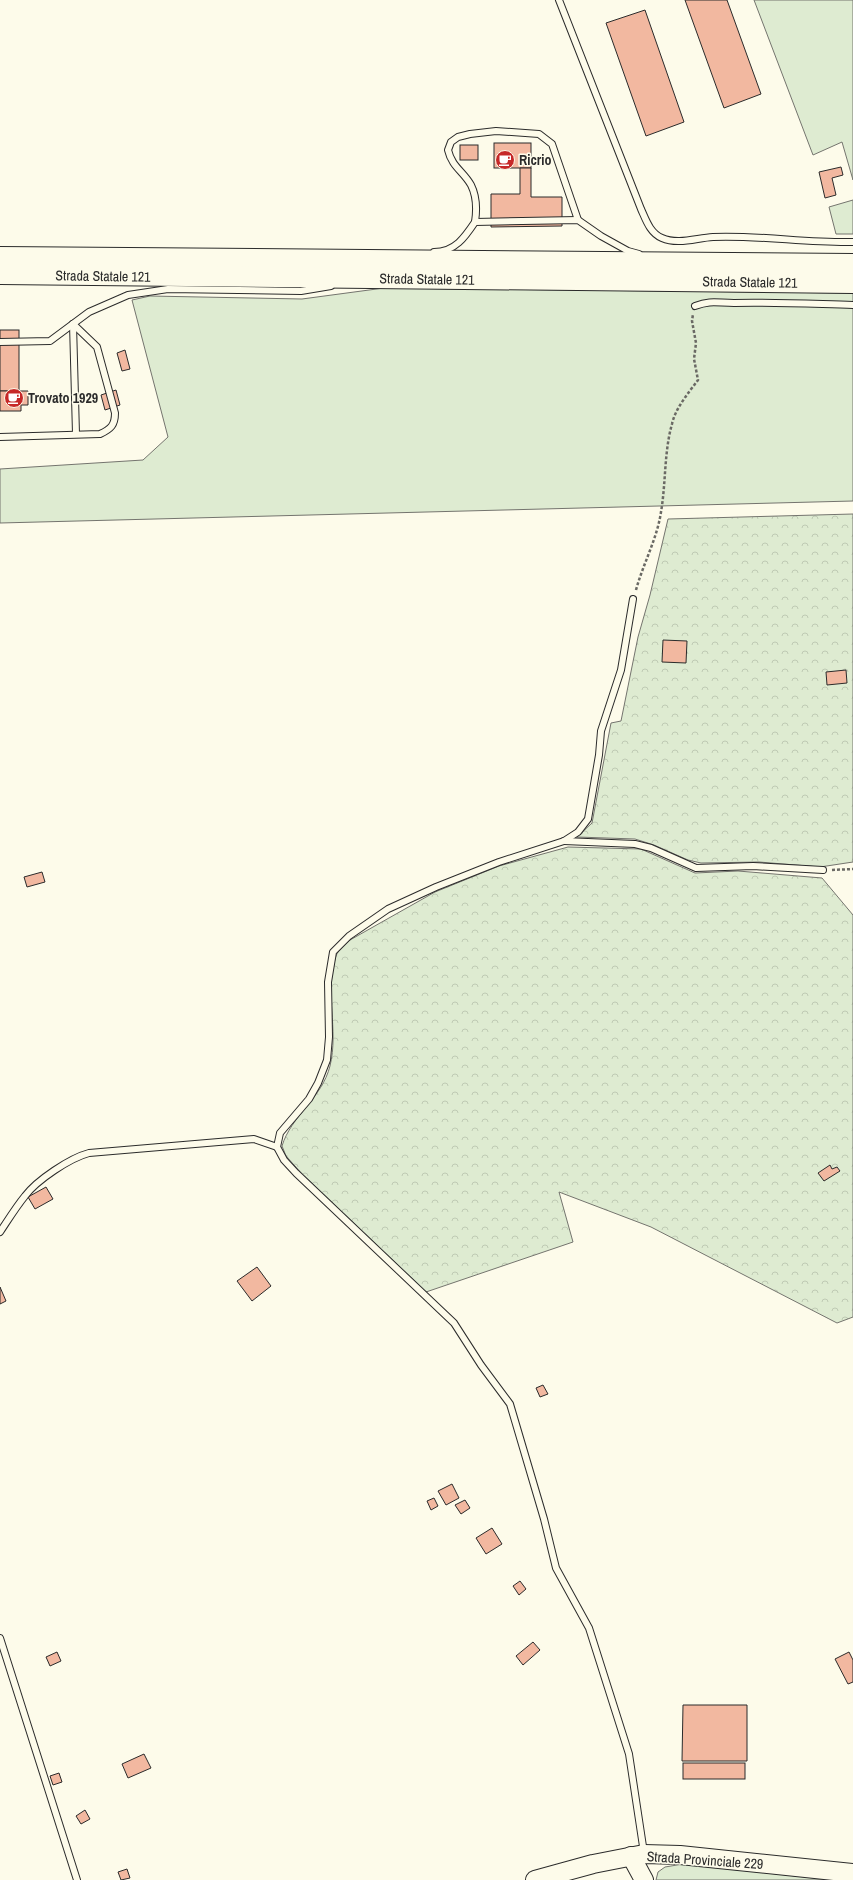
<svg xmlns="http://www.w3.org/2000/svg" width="853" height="1880" viewBox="0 0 853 1880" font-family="'Archivo Narrow',sans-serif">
  <defs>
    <pattern id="forest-crowns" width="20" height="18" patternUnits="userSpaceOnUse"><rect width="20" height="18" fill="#deebd1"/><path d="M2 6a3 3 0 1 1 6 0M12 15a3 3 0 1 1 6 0" fill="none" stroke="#bfcab4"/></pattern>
  </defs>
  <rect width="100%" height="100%" fill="#fdfbea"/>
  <!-- grass -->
  <g fill="#deebd1" stroke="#74746e">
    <polygon points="754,0 853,0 853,180 842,142 813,155"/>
    <polygon points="853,200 853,234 836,234 829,207"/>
    <polygon points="384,288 853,293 853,501 0,523 0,469 143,460 168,437 132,300 150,296 302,299"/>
    <polygon points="683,1864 834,1880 656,1880 658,1872 665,1867"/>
  </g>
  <!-- forest -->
  <g fill="url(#forest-crowns)" stroke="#74746e">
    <polygon points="853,514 853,862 820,867 759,862 701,863 688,860 654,845 635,839 577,837 592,823 611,723 621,721 638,637 650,595 668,519"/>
    <path d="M 568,847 L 641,849 L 695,873 L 738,871 L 822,878 L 853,915 L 853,1317 L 837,1323 L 651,1227 L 559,1192 L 573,1242 L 426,1292 L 302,1174 L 286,1156 L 282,1146 C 291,1116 322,1098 330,1066 C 339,1030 324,991 336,956 C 338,950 345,944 350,940 L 435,892 L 499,866 Z"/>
  </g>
  <!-- building -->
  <g fill="#f2b8a0" stroke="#2b2b2b">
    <polygon points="685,0 727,0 761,94 724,108"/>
    <polygon points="645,10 684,122 646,136 606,23"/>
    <rect x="494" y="143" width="37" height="25"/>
    <rect x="460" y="145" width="18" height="15"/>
    <polygon points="841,167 843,175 832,178 836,195 825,198 819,172"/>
    <polygon points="520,168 531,168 531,197 562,197 562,226 491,227 491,194 520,194"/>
    <rect x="0" y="330" width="19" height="61"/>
    <polygon points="125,350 130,369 122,371 117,353"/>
    <polygon points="116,390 120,405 105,410 101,395"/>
    <polygon points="0,391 28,391 28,405 21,405 21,411 0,411"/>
    <polygon points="663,640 687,641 686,663 662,662"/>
    <polygon points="846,670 847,683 827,685 826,672"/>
    <polygon points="42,872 45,882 27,887 24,877"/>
    <polygon points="830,1165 832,1169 837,1167 840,1171 824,1181 818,1173"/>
    <polygon points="46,1187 53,1199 35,1209 28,1197"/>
    <polygon points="257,1267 271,1286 252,1301 237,1281"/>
    <polygon points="0,1287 6,1301 0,1304"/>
    <polygon points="543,1385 548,1394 540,1397 536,1388"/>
    <polygon points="452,1484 459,1498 446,1505 438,1491"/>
    <polygon points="434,1498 438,1506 431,1510 427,1501"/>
    <polygon points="465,1500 470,1508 461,1514 455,1505"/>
    <polygon points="492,1528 502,1544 486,1554 476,1538"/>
    <polygon points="520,1581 526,1589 519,1595 513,1586"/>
    <polygon points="533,1642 540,1650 523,1665 516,1656"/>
    <polygon points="57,1652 61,1661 50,1666 46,1657"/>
    <polygon points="849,1652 853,1660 853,1682 848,1684 835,1659"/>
    <polygon points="683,1705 747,1705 747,1761 682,1761"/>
    <polygon points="144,1754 151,1768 128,1778 122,1764"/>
    <rect x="683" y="1763" width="62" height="16"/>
    <polygon points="59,1773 62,1782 53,1785 50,1776"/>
    <polygon points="85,1810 90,1819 81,1824 76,1816"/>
    <polygon points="127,1869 130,1878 121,1880 118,1872"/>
  </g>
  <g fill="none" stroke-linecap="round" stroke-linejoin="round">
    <!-- lane casing -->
    <g stroke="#2b2b2b" stroke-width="8">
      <g id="lane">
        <path d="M 559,0 L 641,209 C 646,220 650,233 662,238 C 678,245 696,238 713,237 C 760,235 806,243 853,242"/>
        <path d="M 475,222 C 477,209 477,197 471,185 C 463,171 452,167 448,150 L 451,142 L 458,137 L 470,134 L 496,131 L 539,134 L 552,144 L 578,220"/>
        <path d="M 434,252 C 455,252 465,237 475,222 L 578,220 L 601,236 L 628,251 L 639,254"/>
        <path d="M 695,306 C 711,300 717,303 734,303 C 773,302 813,304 853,305"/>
        <polyline points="73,324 76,434"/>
        <polyline points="0,342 50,341 89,312 128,295 168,289 301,291 331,286"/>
        <path d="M 0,437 L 100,434 C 111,429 115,425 115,413 L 97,347 L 73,324"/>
        <polyline points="633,599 621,670 601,731 599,755 588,819 578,832 564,841 499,862 436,887 388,909 349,936 333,952 328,982 329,1037 327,1060 318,1083 309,1099 280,1133 277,1147 284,1160 296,1173 454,1323 481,1365 510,1404 544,1519 556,1568 589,1628 629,1754 644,1853"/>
        <polyline points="564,841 635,844 651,848 696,868 753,866 823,870"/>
        <path d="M 0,1232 C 8,1220 16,1207 25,1196 C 37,1180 70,1158 89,1153 L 254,1139 L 277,1147"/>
        <polyline points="0,1638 77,1880"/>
      </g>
    </g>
    <!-- secondary casing -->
    <g stroke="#2b2b2b" stroke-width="20">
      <g id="secondary">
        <polyline points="631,1856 644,1880"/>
        <polyline points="535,1880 593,1864 644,1854 680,1855 853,1873"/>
      </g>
    </g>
    <!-- primary casing -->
    <g stroke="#2b2b2b" stroke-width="22">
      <g id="primary">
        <polyline points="0,257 853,264"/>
        <polyline points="0,274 853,283"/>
      </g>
    </g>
    <!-- path -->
    <g stroke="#6a6964" stroke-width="2.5" stroke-dasharray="3 2" stroke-linecap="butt">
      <path d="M 636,590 C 643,564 657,539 661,512 C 666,483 664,452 672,424 C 675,409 689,392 698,380 L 694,359 L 696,343 L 692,321 L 693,314"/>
      <polyline points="832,870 853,869"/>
    </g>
    <!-- lane -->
    <use href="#lane" stroke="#fdfbea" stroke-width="6"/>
    <!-- secondary -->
    <use href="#secondary" stroke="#fdfbea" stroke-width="18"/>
    <!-- primary -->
    <use href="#primary" stroke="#fdfbea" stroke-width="20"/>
  </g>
  <!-- icons -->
  <defs>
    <g id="cafe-disc" transform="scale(1)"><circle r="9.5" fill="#c62828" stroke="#fdfbea"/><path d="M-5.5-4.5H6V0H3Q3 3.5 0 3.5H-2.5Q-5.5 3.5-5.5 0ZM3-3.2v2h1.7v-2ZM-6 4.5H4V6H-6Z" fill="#fff"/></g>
  </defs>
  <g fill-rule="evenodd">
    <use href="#cafe-disc" x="505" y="160"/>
    <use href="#cafe-disc" x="14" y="398"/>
  </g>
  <g text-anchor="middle" stroke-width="3" stroke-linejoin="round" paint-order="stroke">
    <!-- poi labels -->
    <g font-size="14" font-weight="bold" fill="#2b2b2b" stroke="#fdfbea" text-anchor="start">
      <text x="519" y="165">Ricrio</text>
      <text x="28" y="403">Trovato 1929</text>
    </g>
    <!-- street labels -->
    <g font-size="14" fill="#2b2b2b" stroke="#fdfbea">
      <text transform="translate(103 276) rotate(1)" y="5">Strada Statale 121</text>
      <text transform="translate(427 279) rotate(1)" y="5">Strada Statale 121</text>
      <text transform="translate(750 282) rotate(1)" y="5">Strada Statale 121</text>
      <text transform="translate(705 1860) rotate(4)" y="5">Strada Provinciale 229</text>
    </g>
  </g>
</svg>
